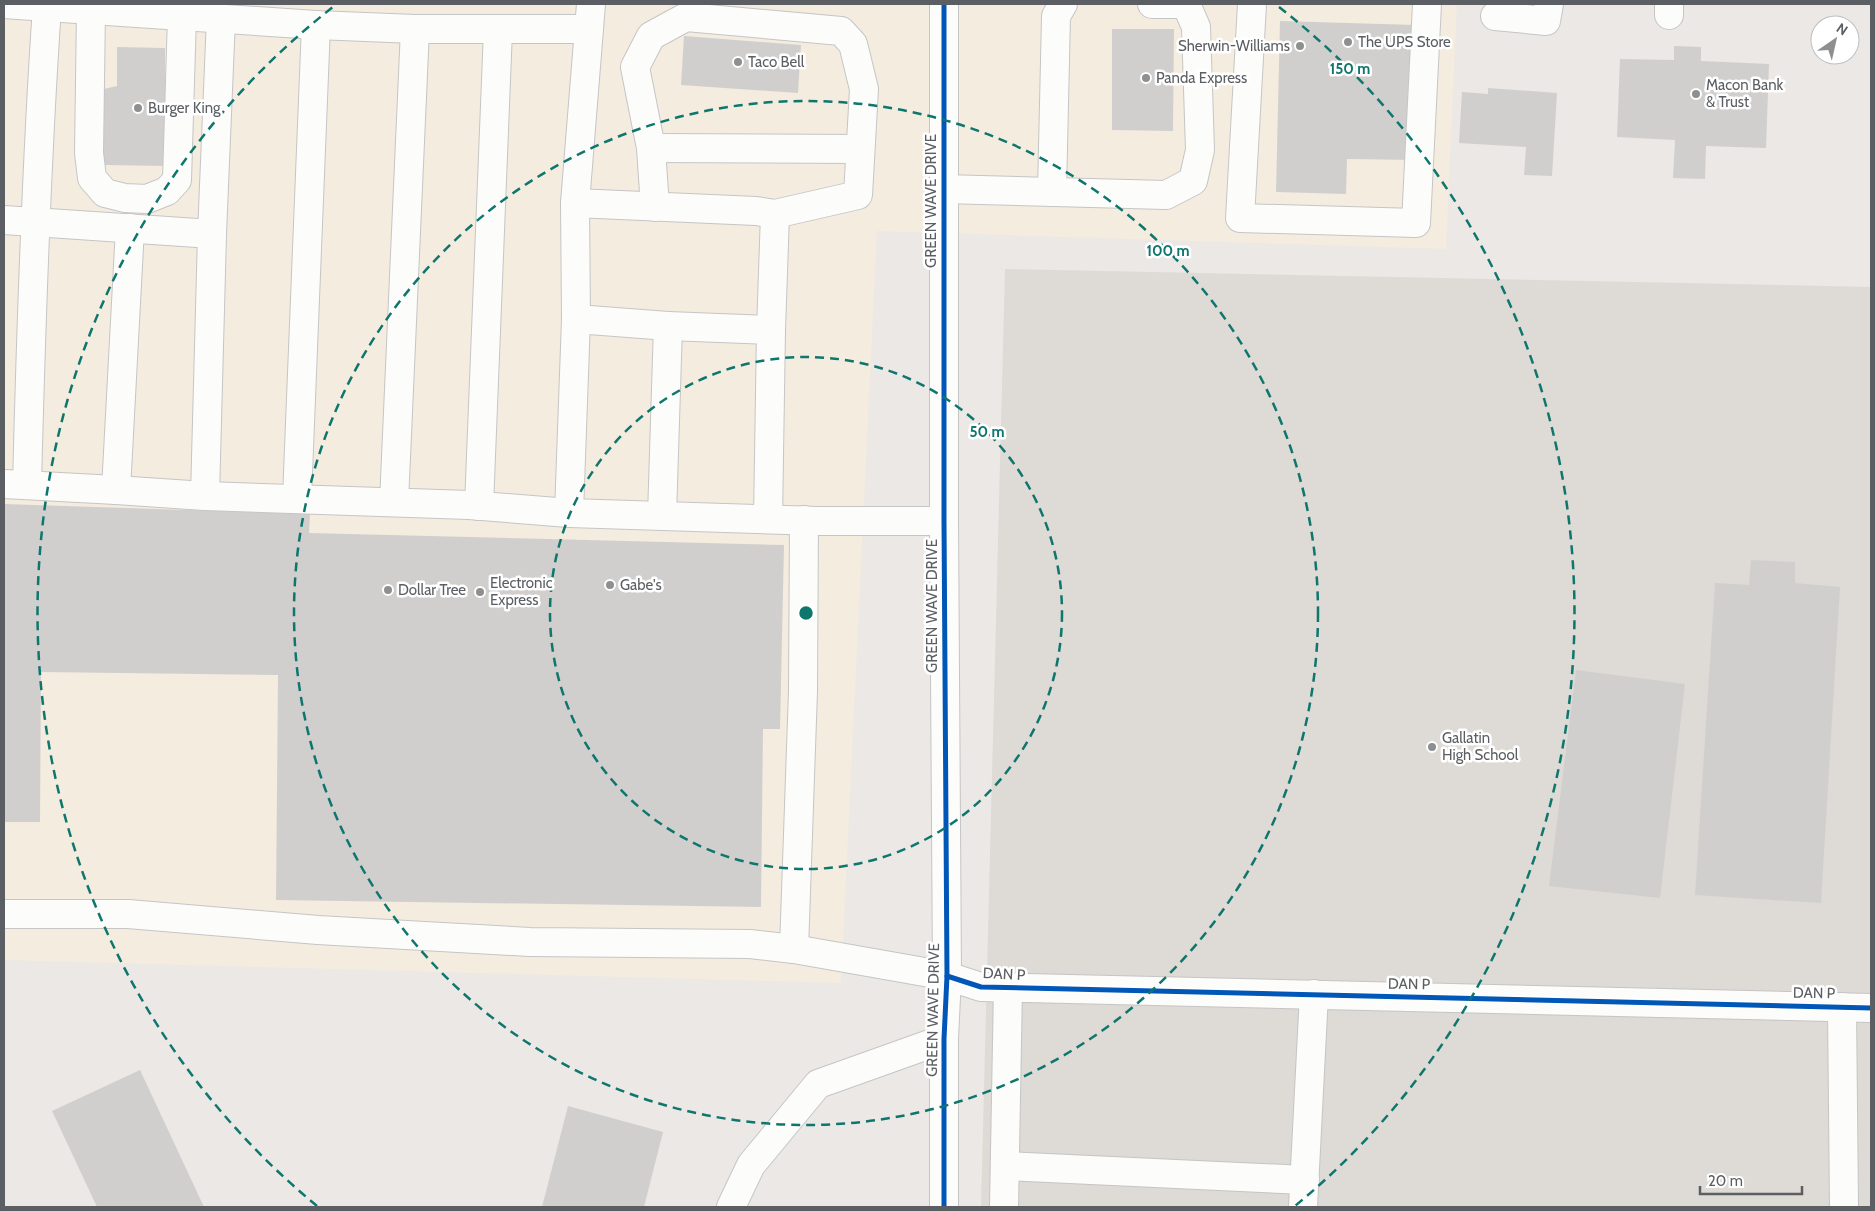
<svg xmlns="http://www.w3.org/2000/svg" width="1875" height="1211" viewBox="0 0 1875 1211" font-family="Cabin,sans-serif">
  <rect width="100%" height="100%" fill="#ebe8e5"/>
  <!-- commercial -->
  <polygon fill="#f4ecde" points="4,4 1457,4 1446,249 877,231 841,983 4,960"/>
  <!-- education -->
  <polygon fill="#dedad5" points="1005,269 1871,287 1871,1207 981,1207"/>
  <!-- building -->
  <g fill="#d1cfce">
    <polygon points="1280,21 1416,25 1413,160 1347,159 1346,194 1276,192"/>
    <polygon points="1112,29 1174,29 1173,131 1112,130"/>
    <polygon points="684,36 801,45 798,93 681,85"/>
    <polygon points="1674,46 1701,47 1701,61 1769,64 1766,148 1706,146 1705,179 1673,178 1675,140 1617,137 1620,59 1674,60"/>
    <polygon points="117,47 165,48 165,166 104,165 104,89 117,86"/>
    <polygon points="1488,88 1557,93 1552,176 1524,175 1526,147 1459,143 1462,92 1488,94"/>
    <polygon points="4,504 310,514 309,533 784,545 780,729 763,729 761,907 276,900 278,675 41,672 40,822 4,822"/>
    <polygon points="1751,560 1795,562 1795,583 1840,587 1821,903 1695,895 1715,583 1749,585"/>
    <polygon points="1576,670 1685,684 1660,898 1549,886"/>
    <polygon points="140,1070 204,1207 97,1207 52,1111"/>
    <polygon points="568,1106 663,1132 644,1207 542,1207"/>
  </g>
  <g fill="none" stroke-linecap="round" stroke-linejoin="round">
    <!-- minor casing -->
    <g stroke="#c6c5c6" stroke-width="30">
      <g id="minor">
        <polyline points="4,4 47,7"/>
        <polyline points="591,4 575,203 576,319 569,513 818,521 944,521"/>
        <polyline points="944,4 944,521 947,976 944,1039 944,1207"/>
        <polyline points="1152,4 1186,4"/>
        <polyline points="1252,4 1240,218 1416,223 1427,4"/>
        <polyline points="91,10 89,153 92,178 105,193 125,198 147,199 167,191 177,180 182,16"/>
        <polyline points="1669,15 1669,4"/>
        <polyline points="1495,16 1546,21 1549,4"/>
        <polyline points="651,148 860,149"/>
        <polyline points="943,189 1166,195 1193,181 1200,150 1196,27 1186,4"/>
        <polyline points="1052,192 1056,16 1063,4"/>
        <polyline points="575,203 756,211 775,214 771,330"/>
        <polyline points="655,207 651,148 635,67 651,36 686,17 841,31 853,44 864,89 858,195 775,214"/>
        <polyline points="4,220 212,234"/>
        <polyline points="576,319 668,326 771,330 768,519"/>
        <polyline points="4,484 116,490 205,496 469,505 569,513"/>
        <path d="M 27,485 C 31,326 36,166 47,7 L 316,25 L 415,29 L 589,29"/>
        <polyline points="116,490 130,228"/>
        <polyline points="205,496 212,234 221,18"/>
        <polyline points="297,498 316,25"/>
        <polyline points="394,502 415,29"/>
        <polyline points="479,506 498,30"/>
        <polyline points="662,516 668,326"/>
        <polyline points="4,914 128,914 318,930 530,942 750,944 794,949 947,976 981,987 1871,1008"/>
        <polyline points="794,949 803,691 804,520"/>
        <polyline points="1842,1007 1844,1207"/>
        <polyline points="1005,1166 1305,1180"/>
        <polyline points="731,1207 751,1165 818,1084 944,1039"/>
        <polyline points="1004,1207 1008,987"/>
        <polyline points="1303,1207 1314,994"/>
      </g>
    </g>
    <!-- minor -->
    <use href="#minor" stroke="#fcfcfb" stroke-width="28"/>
    <!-- cycleway casing -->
    <g stroke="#fff" stroke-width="8">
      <g id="cycleway">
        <polyline points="944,4 944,521 947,976 944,1039 944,1207"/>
        <polyline points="947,976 981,987 1871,1008"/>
      </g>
    </g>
    <!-- cycleway -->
    <use href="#cycleway" stroke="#0057b8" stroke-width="5"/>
  </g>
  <!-- distance rings -->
  <g fill="none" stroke="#0f766e" stroke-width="2.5" stroke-dasharray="9 6">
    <circle cx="806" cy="613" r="256"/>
    <circle cx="806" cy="613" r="512"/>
    <path d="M317 1206A769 769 0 0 1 333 7M1279 7A769 769 0 0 1 1295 1206"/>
  </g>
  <!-- markers -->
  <g fill="#8d8f90" stroke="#fff" stroke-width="2">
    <circle cx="1348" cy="42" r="5"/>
    <circle cx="1300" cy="46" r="5"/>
    <circle cx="738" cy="62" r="5"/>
    <circle cx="1146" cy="78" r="5"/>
    <circle cx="1696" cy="94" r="5"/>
    <circle cx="138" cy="108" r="5"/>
    <circle cx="610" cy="585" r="5"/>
    <circle cx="388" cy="590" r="5"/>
    <circle cx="480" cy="592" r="5"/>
    <circle cx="1432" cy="747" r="5"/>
  </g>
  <g text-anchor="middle" stroke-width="5" stroke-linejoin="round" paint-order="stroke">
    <!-- poi labels -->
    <g font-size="15" fill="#5b5f63" stroke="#fff" text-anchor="start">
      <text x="1358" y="47">The UPS Store</text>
      <text x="1290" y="51" text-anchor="end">Sherwin-Williams</text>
      <text x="748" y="67">Taco Bell</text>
      <text x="1156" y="83">Panda Express</text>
      <text x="1706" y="90">Macon Bank<tspan x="1706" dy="17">&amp; Trust</tspan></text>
      <text x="148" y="113">Burger King</text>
      <text x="490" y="588">Electronic<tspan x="490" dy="17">Express</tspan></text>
      <text x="620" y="590">Gabe's</text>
      <text x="398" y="595">Dollar Tree</text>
      <text x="1442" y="743">Gallatin<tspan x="1442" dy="17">High School</tspan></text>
    </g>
    <!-- street labels -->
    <g font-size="15" fill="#5b5f63" stroke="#fff">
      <text transform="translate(931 201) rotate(-90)" y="5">GREEN WAVE DRIVE</text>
      <text transform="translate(932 606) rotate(-90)" y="5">GREEN WAVE DRIVE</text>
      <text transform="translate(1004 974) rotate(3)" y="5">DAN P</text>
      <text transform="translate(1409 984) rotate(1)" y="5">DAN P</text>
      <text transform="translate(1814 993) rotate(1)" y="5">DAN P</text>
      <text transform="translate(933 1010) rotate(-89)" y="5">GREEN WAVE DRIVE</text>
    </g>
  </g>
  <circle cx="806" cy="613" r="8" fill="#0f766e" stroke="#fff" stroke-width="2.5"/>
  <g font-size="15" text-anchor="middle" font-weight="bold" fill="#0f766e" stroke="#fff" stroke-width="5" stroke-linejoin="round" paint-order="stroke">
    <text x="1350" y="74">150 m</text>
    <text x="1168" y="256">100 m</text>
    <text x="987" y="437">50 m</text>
  </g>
  <!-- border -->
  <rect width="1875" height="1211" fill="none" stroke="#5b5f63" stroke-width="10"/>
  <!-- north arrow -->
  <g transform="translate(1835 40) rotate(34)"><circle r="24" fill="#ffffff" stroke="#bdbfc1"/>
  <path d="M0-4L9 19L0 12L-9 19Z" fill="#8d8f90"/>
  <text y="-8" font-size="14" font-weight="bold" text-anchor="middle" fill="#5b5f63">N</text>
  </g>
  <!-- scale -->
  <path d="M1700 1186v8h102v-8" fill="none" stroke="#5b5f63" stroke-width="2.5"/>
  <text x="1708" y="1186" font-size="15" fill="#5b5f63" stroke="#ffffff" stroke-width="4" paint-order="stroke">20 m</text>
</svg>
